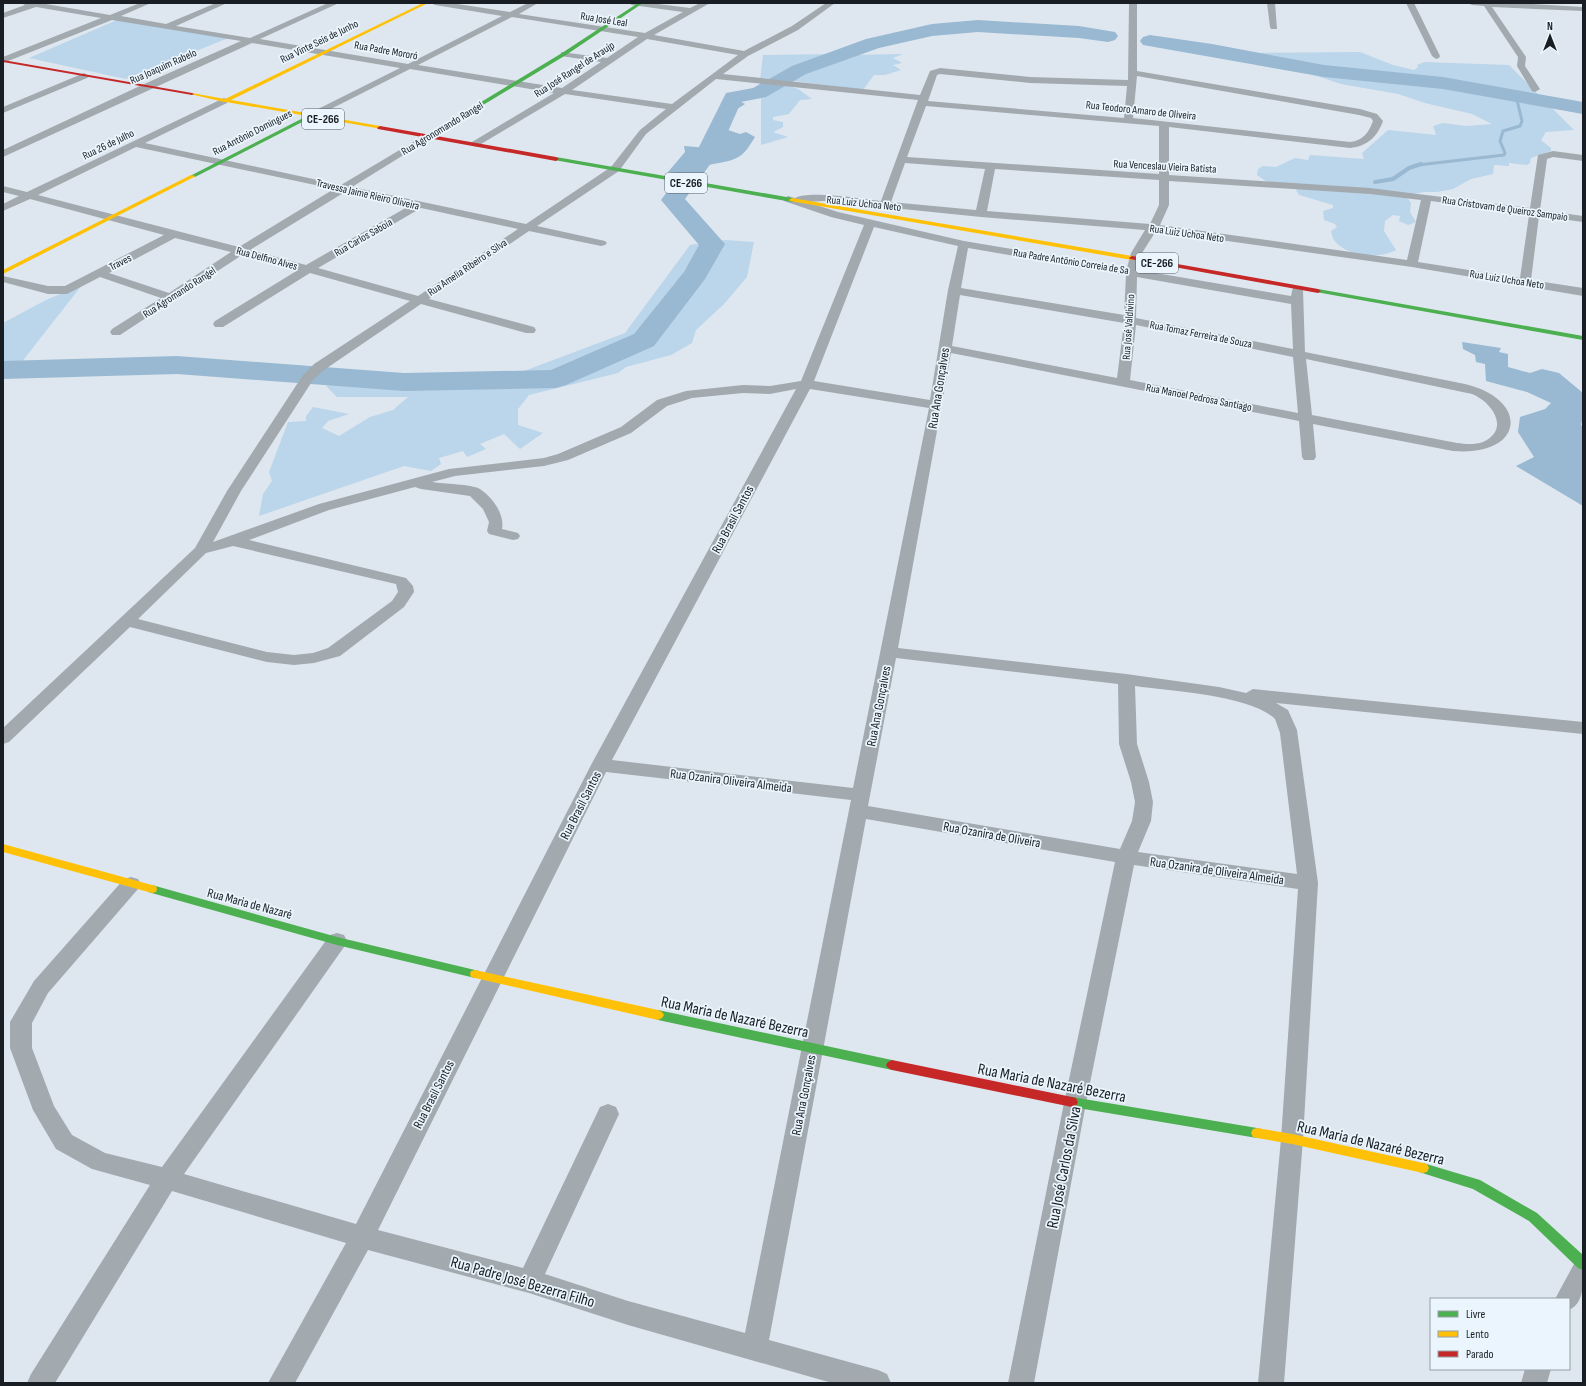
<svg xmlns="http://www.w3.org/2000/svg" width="1586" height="1386" viewBox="0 0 1586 1386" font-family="'Sofia Sans Condensed',sans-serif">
  <rect width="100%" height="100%" fill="#dee7ef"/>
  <!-- green -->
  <g fill="#bbd5ea">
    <polygon points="117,20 231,37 126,79 29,58"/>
    <polygon points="1360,52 1393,65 1414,70 1418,67 1417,65 1424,62 1509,65 1574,130 1546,132 1541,140 1551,148 1551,151 1531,158 1530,163 1527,165 1509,163 1509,166 1494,165 1493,174 1471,179 1453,189 1437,192 1424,192 1413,194 1267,182 1257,175 1258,169 1263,166 1276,167 1295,158 1308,160 1310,155 1364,159 1362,153 1388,130 1436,135 1433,126 1443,123 1466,126 1492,124 1472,114 1425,103 1398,94 1341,84 1308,73 1256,65 1250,53"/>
    <polygon points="836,54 798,68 759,89 763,55"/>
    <polygon points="903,54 893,58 902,63 893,65 901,70 885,75 874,75 863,90 787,80 804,71 849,55"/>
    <polygon points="783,84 798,89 812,99 800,100 789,114 773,117 773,120 783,122 783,127 773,132 788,137 761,145 761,97"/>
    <polygon points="1550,98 1583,103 1583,114 1563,110 1564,107 1547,99"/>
    <path d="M 1300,187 L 1406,196 L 1411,203 L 1410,212 L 1416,222 L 1408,225 L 1399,221 L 1400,216 L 1393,215 L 1385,221 L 1384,231 L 1396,250 C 1380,259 1346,257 1334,240 C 1332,238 1332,233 1331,231 L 1337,227 L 1335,224 L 1324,220 L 1323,211 L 1333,208 L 1333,205 L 1299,195 L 1296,190 Z"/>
    <polygon points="725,240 754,242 747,277 724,304 696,330 692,343 671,355 626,367 618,373 529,395 518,409 518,425 543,433 520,449 504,434 480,444 486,449 467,457 463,451 439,458 441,464 431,471 404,466 259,516 263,494 272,481 269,472 288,422 306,421 306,416 313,407 349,414 328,421 322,428 339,436 370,417 393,410 408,397 337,397 326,386 367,375 500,380 625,333 690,245"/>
    <polygon points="82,285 17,368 3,368 3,323 46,300"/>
  </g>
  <!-- water -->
  <g fill="#99b9d2">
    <path d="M 758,92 L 738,100 L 745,104 L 728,115 L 722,128 L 740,134 L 746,132 L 755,137 C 744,155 741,159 719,163 C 703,166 705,167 689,163 L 687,174 L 668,172 L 685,152 L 684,146 L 709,148 L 713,128 L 735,95 Z"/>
    <polygon points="1462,342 1501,348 1499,352 1508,354 1508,367 1530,373 1542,369 1559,373 1583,393 1583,417 1581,425 1583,427 1583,506 1516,466 1534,457 1518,432 1520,417 1545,409 1551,403 1527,392 1486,381 1485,364 1476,362 1475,355 1463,349"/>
  </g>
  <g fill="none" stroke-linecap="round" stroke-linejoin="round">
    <!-- stream-far1 -->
    <polyline stroke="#99b9d2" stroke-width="3" points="1418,165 1504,155 1505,153 1500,141 1503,131 1520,126 1522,121 1516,96"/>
    <!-- stream -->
    <polyline stroke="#99b9d2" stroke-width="4" points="1375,182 1393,179 1409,168 1421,164"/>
    <!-- river -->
    <g fill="#99b9d2" fill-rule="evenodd">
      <polygon points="978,20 1079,26 1115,32 1118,36 1115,40 1108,42 1079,38 978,32 932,36 879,48 806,74 766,97 741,102 719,152 685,199 725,244 705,279 654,346 566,385 556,388 404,391 177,374 3,379 3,361 177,356 404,373 551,370 634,334 684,272 699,245 661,200 697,151 726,93 753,88 792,66 866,39 932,24"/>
      <polygon points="1150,35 1212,44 1324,65 1443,77 1583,102 1583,114 1443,89 1324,77 1143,45 1140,41 1143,37"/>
    </g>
    <!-- street -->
    <g fill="#a2aaaf" fill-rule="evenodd">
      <path d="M 21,3 L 40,3 L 110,15 L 140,3 L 151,3 L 121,16 L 166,24 L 216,3 L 227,3 L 176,26 L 250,38 L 328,3 L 339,3 L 260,39 L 408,64 L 502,16 L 435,5 L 431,3 L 451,3 L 510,12 L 528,3 L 538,3 L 519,14 L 645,33 L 683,12 L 632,5 L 628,3 L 650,3 L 690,8 L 700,3 L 710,3 L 654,35 L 744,51 L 792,26 L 826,3 L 835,3 L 798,30 L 748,56 L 723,74 L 920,95 L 930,71 L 940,68 L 1030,77 L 1128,80 L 1129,3 L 1137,3 L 1137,71 L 1360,109 L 1377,114 L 1383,121 C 1377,137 1368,146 1350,148 L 1169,127 L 1169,175 L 1370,188 L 1530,208 L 1538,155 L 1553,151 L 1583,155 L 1583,161 L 1553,157 L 1547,159 L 1540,210 L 1583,216 L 1583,222 L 1539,216 L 1531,280 L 1583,288 L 1583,296 L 1412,267 L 1156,231 L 1142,253 L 1138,270 L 1291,296 L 1293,287 L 1301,287 L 1303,290 L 1305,352 L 1465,384 C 1531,400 1524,457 1453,451 L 1313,424 L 1316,457 L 1314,460 L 1304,460 L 1302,457 L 1299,421 L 951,353 L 898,648 L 1126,674 L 1219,687 L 1246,693 L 1253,689 L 1583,722 L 1583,734 L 1276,703 L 1288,710 L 1297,730 L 1318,883 L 1303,1139 L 1284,1383 L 1258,1383 L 1281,1139 L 1298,889 L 1134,865 L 1086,1103 L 1034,1383 L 1008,1383 L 1064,1103 L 1115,862 L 866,819 L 769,1340 L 878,1370 L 887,1374 L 891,1383 L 832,1383 L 628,1325 L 529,1293 L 368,1250 L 295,1383 L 268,1383 L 346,1243 L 172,1191 L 55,1383 L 27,1383 L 31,1374 L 150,1185 L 92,1169 L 56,1149 L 33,1110 L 10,1048 L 10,1022 L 34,981 L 124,879 L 131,877 L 138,879 L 141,884 L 138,889 L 48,993 L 32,1023 L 32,1048 L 54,1106 L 72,1135 L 105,1153 L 162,1167 L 330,935 L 337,933 L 344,935 L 347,941 L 344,947 L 184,1174 L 356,1224 L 591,765 L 796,389 L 770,394 L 743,393 L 692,398 L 667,406 L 631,433 L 568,460 L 544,466 L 455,476 L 432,482 C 444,484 471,484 480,489 C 492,497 505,514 502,529 L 518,533 L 520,536 L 518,539 L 513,540 L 489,534 L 487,531 L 489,522 L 483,509 L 470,496 L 421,489 L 415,487 L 329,510 L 249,540 L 406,578 L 413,586 L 414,592 L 404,607 L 340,656 L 314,663 L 294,665 L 267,662 L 130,627 L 9,742 L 3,744 L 3,728 L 195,548 L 227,491 L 303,375 L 314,364 L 410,301 L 310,273 L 223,327 L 215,327 L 213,324 L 215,321 L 298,270 L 242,255 L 120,335 L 112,335 L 110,332 L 112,329 L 161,298 L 100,277 L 67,294 L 48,294 L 3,282 L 3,276 L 48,286 L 65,286 L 164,235 L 30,199 L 3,211 L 3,204 L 19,196 L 3,192 L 3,186 L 27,192 L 224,98 L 227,99 L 227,103 L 145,143 L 341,185 L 428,133 L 433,136 L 431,138 L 352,187 L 526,224 L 611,167 L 640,130 L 666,109 L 565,94 L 476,147 L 471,144 L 472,142 L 554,93 L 410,69 L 309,120 L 306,119 L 306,115 L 400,68 L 252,43 L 3,157 L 3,150 L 142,85 L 241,41 L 112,20 L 3,63 L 3,57 L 101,18 L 36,7 L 3,18 L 3,13 L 25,5 ZM 512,17 L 638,37 L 607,58 L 561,52 L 561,56 L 601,62 L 562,88 L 418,65 ZM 647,39 L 738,55 L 672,104 L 572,90 ZM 940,74 L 1030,83 L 1127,86 L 1124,118 L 928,101 L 937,75 ZM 1137,76 L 1359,115 L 1371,118 L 1373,121 C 1369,132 1363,141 1350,142 L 1133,118 ZM 716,79 L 918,100 L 881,201 C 864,199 808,190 795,198 L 788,196 L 783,199 L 784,201 L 831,217 L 864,225 L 801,381 L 770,386 L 743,385 L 686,391 L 657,400 L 621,427 L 558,454 L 544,458 L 449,469 L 319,504 L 213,542 L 241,491 L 313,380 L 324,370 L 421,304 L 526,333 L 534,333 L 536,330 L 534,327 L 429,299 L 529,231 L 601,246 L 605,245 L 607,243 L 605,241 L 537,226 L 619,171 L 646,134 ZM 926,106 L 1159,126 L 1159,174 L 907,157 ZM 136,147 L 334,189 L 239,247 L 38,195 ZM 905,163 L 985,169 L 976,210 L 891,202 ZM 995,169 L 1159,180 L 1159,205 L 1150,224 L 987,211 ZM 1169,181 L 1370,194 L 1421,200 L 1407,260 L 1160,225 L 1169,205 ZM 345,192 L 409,206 L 306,265 L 250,250 ZM 824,201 L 981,217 L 1145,230 L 1131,253 L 1127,268 L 964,241 L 838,212 L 807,202 ZM 1431,201 L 1529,215 L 1520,278 L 1418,262 ZM 421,208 L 518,229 L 418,296 L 318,268 ZM 874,227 L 958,246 L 948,290 L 930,400 L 814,381 ZM 175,238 L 231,252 L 169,293 L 109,273 ZM 968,248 L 1126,275 L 1124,315 L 961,288 ZM 1137,277 L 1291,304 L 1293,349 L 1136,318 ZM 960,295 L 1124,323 L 1117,378 L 952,346 ZM 1136,325 L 1293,357 L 1298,413 L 1130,380 ZM 1306,359 L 1472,394 C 1492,402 1511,429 1483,442 C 1475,445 1465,444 1457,443 L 1312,415 ZM 810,389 L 929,408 L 853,788 L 612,760 ZM 233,546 L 383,581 L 396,584 L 398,592 L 392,601 L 328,648 L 313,653 L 294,655 L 267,652 L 138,619 L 206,553 ZM 896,658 L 1118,684 L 1119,744 L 1131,782 L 1135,802 L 1132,821 L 1120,849 L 868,806 ZM 1135,686 C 1169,691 1251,695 1275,719 L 1280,733 L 1297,874 L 1138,852 L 1151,821 L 1153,802 L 1149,782 L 1137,744 ZM 606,772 L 851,800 L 745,1333 L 628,1301 L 545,1274 L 619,1114 L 616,1107 L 608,1104 L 600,1107 L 523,1268 L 378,1230 Z"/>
      <polygon points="1267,3 1275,3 1277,29 1271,29 1270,27"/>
      <polygon points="1406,3 1414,3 1440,56 1439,58 1436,59 1432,56"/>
      <polygon points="1468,3 1517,3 1583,7 1583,11 1492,7 1526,57 1525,66 1540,89 1535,92 1532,91 1517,66 1518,57 1484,6 1472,5"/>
      <polygon points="84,73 89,76 87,78 3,113 3,107"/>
      <path d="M 1583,1260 C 1583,1278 1586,1303 1569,1310 L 1569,1299 L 1555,1299 L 1574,1264 Z"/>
      <polygon points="1525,1369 1551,1369 1547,1383 1521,1383"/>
    </g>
    <!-- fast -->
    <g fill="#4caf50" fill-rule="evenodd">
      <polygon points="638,3 643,3 566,55 430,137 425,136 562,53"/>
      <polygon points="307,116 312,117 195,177 190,176"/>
      <polygon points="556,157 792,198 795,200 792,202 554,160 553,159"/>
      <polygon points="1318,289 1583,336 1583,340 1316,292 1316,290"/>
      <polygon points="152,885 337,937 475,970 479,971 480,974 479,977 475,978 337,945 148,892 147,889 148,886"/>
      <polygon points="658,1010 892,1060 896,1062 898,1065 896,1068 892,1070 658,1020 654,1018 652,1015 654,1012"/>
      <polygon points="1072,1097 1257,1128 1261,1129 1263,1133 1261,1137 1257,1138 1072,1107 1068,1106 1066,1102 1068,1098"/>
      <polygon points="1423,1163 1480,1180 1537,1213 1583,1255 1583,1270 1578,1268 1529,1221 1473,1189 1419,1172 1417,1168 1419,1164"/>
    </g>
    <!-- slow -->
    <g fill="#ffc107" fill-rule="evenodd">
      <polygon points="423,3 428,3 231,100 380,126 383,128 382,129 226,102 224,102 190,94 192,93 225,99"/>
      <polygon points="191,175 196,176 3,274 3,270"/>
      <polygon points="792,198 1132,256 1135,258 1132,260 790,201 789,200"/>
      <polygon points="3,844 152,885 156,886 157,889 156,892 152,893 3,852"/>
      <polygon points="475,970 658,1010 662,1012 664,1015 662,1018 658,1020 475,978 471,977 470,974 471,971"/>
      <polygon points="1257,1128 1292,1134 1423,1163 1427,1164 1429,1168 1427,1172 1423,1173 1292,1144 1257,1138 1253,1137 1251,1133 1253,1129"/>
    </g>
    <!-- jam -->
    <g fill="#c62828" fill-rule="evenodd">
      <polygon points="3,60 192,93 194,94 192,95 3,62"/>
      <polygon points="380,126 556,157 559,159 556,161 378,129 377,128"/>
      <polygon points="1132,256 1318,289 1321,291 1318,293 1130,259 1129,258"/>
      <polygon points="892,1060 1072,1097 1076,1098 1078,1102 1076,1106 1072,1107 892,1070 888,1068 886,1065 888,1062"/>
    </g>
  </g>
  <g text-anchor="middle" stroke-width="3.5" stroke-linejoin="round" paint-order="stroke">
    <!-- far-street labels -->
    <g font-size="11" fill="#181e23" stroke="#eaf5fd">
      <text transform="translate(604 19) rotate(9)" y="4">Rua José Leal</text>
      <text transform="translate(319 41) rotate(-26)" y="4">Rua Vinte Seis de Junho</text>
      <text transform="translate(386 50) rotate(10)" y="4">Rua Padre Mororó</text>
      <text transform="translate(163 66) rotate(-24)" y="4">Rua Joaquim Rabelo</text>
      <text transform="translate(574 69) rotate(-33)" y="4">Rua José Rangel de Araujp</text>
      <text transform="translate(1141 110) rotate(6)" y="4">Rua Teodoro Amaro de Oliveira</text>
      <text transform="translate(442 128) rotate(-31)" y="4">Rua Agronomando Rangel</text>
      <text transform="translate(252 132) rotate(-27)" y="4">Rua Antônio Domingues</text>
      <text transform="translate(108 144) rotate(-26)" y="4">Rua 26 de Julho</text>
      <text transform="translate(1165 166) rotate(3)" y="4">Rua Venceslau Vieira Batista</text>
      <text transform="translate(368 194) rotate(13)" y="4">Travessa Jaime Rieiro Oliveira</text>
      <text transform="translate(864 203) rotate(6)" y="4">Rua Luiz Uchoa Neto</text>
      <text transform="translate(1505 208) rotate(8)" y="4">Rua Cristovam de Queiroz Sampaio</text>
      <text transform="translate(1187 233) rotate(8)" y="4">Rua Luiz Uchoa Neto</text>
      <text transform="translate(363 237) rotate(-30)" y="4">Rua Carlos Saboia</text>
      <text transform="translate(267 258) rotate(15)" y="4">Rua Delfino Alves</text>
      <text transform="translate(1071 261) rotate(9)" y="4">Rua Padre Antônio Correia de Sa</text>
      <text transform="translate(120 262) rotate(-27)" y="4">Traves</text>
      <text transform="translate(467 267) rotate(-34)" y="4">Rua Amelia Ribeiro e Silva</text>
      <text transform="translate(1507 279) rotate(9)" y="4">Rua Luiz Uchoa Neto</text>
      <text transform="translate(179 292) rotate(-33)" y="4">Rua Agromando Rangel</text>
      <text transform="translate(1128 327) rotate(-86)" y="4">Rua José Valdivino</text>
      <text transform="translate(1201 334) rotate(11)" y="4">Rua Tomaz Ferreira de Souza</text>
      <text transform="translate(1199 397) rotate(11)" y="4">Rua Manoel Pedrosa Santiago</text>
    </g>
    <!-- shield labels -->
    <g fill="#eaf5fd" stroke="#575e64" stroke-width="1">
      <rect x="302" y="109" width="42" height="20" rx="3"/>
      <rect x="665" y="173" width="42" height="20" rx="3"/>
      <rect x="1136" y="253" width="42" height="20" rx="3"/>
    </g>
    <g font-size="12" font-weight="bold" fill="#181e23">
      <text x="323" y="123">CE-266</text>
      <text x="686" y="187">CE-266</text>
      <text x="1157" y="267">CE-266</text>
    </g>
    <!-- street labels -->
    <g font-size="13" fill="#181e23" stroke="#eaf5fd">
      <text transform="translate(938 388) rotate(-81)" y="5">Rua Ana Gonçalves</text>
      <text transform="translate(732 519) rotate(-62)" y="5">Rua Brasil Santos</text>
      <text transform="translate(878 706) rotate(-79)" y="5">Rua Ana Gonçalves</text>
      <text transform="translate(731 780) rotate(7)" y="5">Rua Ozanira Oliveira Almeida</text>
      <text transform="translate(580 805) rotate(-63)" y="5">Rua Brasil Santos</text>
      <text transform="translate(992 834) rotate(10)" y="5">Rua Ozanira de Oliveira</text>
      <text transform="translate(1217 870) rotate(8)" y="5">Rua Ozanira de Oliveira Almeida</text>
      <text transform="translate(250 903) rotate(15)" y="5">Rua Maria de Nazaré</text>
      <text transform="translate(433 1094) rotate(-63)" y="5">Rua Brasil Santos</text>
      <text transform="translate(803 1095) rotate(-79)" y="5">Rua Ana Gonçalves</text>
    </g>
    <!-- near-street labels -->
    <g font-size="16" fill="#181e23" stroke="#eaf5fd">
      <text transform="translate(735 1016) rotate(12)" y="6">Rua Maria de Nazaré Bezerra</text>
      <text transform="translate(1052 1082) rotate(11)" y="6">Rua Maria de Nazaré Bezerra</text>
      <text transform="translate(1371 1142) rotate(13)" y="6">Rua Maria de Nazaré Bezerra</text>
      <text transform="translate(1063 1167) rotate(-79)" y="6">Rua José Carlos da Silva</text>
      <text transform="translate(523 1281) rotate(16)" y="6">Rua Padre José Bezerra Filho</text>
    </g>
  </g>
  <!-- border -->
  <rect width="1586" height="1386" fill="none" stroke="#181e23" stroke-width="8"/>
  <!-- legend -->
  <rect x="1430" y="1298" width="140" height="72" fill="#eaf5fd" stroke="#969fa6"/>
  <rect x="1438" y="1311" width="20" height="6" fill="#4caf50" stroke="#969fa6"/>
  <text x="1466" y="1318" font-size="12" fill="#181e23">Livre</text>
  <rect x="1438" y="1331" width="20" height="6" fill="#ffc107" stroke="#969fa6"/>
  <text x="1466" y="1338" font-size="12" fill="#181e23">Lento</text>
  <rect x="1438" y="1351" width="20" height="6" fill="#c62828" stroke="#969fa6"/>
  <text x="1466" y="1358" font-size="12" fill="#181e23">Parado</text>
  <!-- north arrow -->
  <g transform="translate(1550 36)" stroke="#eaf5fd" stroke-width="3" paint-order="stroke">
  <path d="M0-3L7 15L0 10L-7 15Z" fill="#181e23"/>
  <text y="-6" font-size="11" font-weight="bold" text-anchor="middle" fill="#181e23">N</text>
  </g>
</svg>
